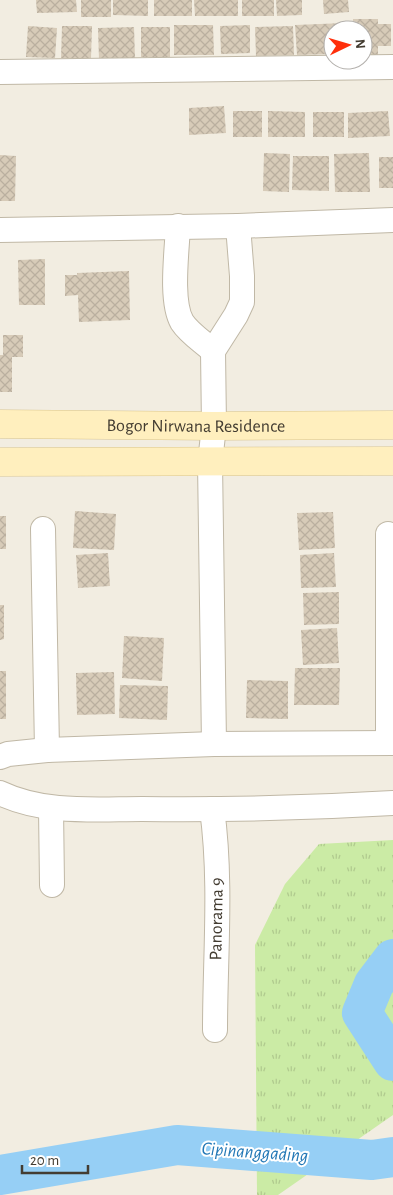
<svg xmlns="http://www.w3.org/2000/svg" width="393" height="1195" viewBox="0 0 393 1195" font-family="'Alegreya Sans',sans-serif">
  <defs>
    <pattern id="grass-tufts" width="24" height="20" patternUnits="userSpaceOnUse" patternTransform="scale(1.25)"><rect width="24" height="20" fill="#cbeba5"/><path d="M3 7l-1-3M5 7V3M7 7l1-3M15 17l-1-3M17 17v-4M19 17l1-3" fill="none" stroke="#b0ca8e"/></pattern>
    <pattern id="building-cross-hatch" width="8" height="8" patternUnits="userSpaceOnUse" patternTransform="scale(1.25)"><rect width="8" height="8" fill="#d7cbb8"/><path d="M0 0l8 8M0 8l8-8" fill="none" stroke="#baaf9f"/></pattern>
  </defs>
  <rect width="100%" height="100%" fill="#f2ede1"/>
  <!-- grass -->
  <polygon fill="url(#grass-tufts)" points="393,840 393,1115 278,1195 257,1195 255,945 285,884 319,844"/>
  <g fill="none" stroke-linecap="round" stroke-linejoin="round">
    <!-- river -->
    <g stroke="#96cff5" stroke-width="40">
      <polyline points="393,959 374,984 362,1013 393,1061"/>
      <polyline points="0,1175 177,1145 372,1160 393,1157"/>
    </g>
  </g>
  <!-- building -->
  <g fill="url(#building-cross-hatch)">
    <polygon points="36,0 76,0 77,12 37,13"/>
    <rect x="81" y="0" width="30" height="17"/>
    <polygon points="113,0 148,0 148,16 113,15"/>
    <rect x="154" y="0" width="38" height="16"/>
    <polygon points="194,0 238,0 238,16 195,16"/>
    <rect x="242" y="0" width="32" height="16"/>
    <polygon points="276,0 302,0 302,15 277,16"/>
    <polygon points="323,0 348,0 349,12 324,14"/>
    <polygon points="353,19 378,19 378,24 391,24 391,46 378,46 378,55 363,55 363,30 353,30"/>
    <polygon points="345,23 346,30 333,30 333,54 297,55 295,25"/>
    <polygon points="174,25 213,25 214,55 174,55"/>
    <polygon points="250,25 250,53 221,54 220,26"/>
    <polygon points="28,26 57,28 55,58 26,57"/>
    <polygon points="62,26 92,26 91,59 61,58"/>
    <polygon points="293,26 294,55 256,56 255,27"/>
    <polygon points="134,27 135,59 99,60 98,28"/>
    <rect x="141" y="27" width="29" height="30"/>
    <polygon points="224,106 226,133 189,135 189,108"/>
    <rect x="233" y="111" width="29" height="26"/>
    <polygon points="268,111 305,112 305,137 268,137"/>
    <polygon points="388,111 390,136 348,138 348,113"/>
    <rect x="313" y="112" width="31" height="25"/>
    <polygon points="264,153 290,154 289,192 263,191"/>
    <polygon points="369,153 370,192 335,192 334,154"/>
    <polygon points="0,155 16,156 15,201 0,201"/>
    <polygon points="293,156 329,156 329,191 292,190"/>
    <rect x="379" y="157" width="14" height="31"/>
    <polygon points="45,259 45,305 19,305 18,260"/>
    <polygon points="129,271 130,320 79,322 78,295 65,296 65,275 77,275 77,273"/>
    <polygon points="3,335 23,335 23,357 12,357 12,392 0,392 0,355 3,355"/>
    <polygon points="75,511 116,514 114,550 73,548"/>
    <polygon points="333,512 335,548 299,550 297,513"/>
    <rect x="0" y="516" width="6" height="33"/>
    <polygon points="108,553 110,586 78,588 76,555"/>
    <polygon points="334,553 336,587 301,588 300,555"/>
    <polygon points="339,592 339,624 304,625 303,593"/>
    <polygon points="0,605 4,605 4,639 0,640"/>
    <polygon points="337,628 339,663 303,665 301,630"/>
    <polygon points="124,636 164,638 162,681 122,678"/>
    <polygon points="295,668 340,668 339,705 294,705"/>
    <rect x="0" y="671" width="6" height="48"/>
    <polygon points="114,672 115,714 77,715 76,673"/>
    <polygon points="247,680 288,681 288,719 246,718"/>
    <polygon points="120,685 168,686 167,720 119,718"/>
  </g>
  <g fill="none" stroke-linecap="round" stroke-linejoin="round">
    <!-- street casing -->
    <g stroke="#c0b8a6" stroke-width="26">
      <g id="street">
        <polyline points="0,72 393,67"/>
        <path d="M 178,226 C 177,251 170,301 182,322 C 189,333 203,342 213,351"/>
        <polyline points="0,230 238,226 393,220"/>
        <polyline points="43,529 47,750"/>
        <polyline points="388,743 388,534"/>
        <polyline points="214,744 210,462 214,426 213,351 236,315 242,302 242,276 238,226"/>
        <polyline points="0,757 8,754 47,750 214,744 393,743"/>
        <path d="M 0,793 C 44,814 95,809 142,809 C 226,810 309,808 393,803"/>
        <polyline points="51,808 52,885"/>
        <path d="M 212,809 C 222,882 215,957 215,1030"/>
      </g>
    </g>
    <!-- secondary casing -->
    <g stroke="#d9c58e" stroke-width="29">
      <g id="secondary">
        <path id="s1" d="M 0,424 L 214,426 L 393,425"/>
        <polyline points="0,462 393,461"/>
      </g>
    </g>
    <!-- street -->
    <use href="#street" stroke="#fff" stroke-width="24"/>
    <!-- secondary -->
    <use href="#secondary" stroke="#ffefbe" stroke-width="28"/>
  </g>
  <g text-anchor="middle" stroke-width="4" stroke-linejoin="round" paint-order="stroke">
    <!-- street labels -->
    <g font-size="18" fill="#433c31" stroke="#fff">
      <text dy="6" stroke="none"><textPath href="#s1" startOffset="196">Bogor Nirwana Residence</textPath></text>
      <text transform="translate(216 919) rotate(-89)" y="6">Panorama 9</text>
    </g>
    <!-- water labels -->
    <g font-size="19" font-style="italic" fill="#2378b6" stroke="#fff">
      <text transform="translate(255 1151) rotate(4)" y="7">Cipinanggading</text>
    </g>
  </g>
  <!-- north arrow -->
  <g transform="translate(348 45) rotate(85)"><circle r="24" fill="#ffffff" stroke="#b4b1ad"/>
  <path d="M0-4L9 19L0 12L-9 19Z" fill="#ff2f0b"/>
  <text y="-8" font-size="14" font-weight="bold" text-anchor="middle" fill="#433c31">N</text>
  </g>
  <!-- scale -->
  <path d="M22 1165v8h66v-8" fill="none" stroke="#433c31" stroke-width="2.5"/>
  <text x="30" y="1165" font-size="15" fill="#433c31" stroke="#ffffff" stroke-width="4" paint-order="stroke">20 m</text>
</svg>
